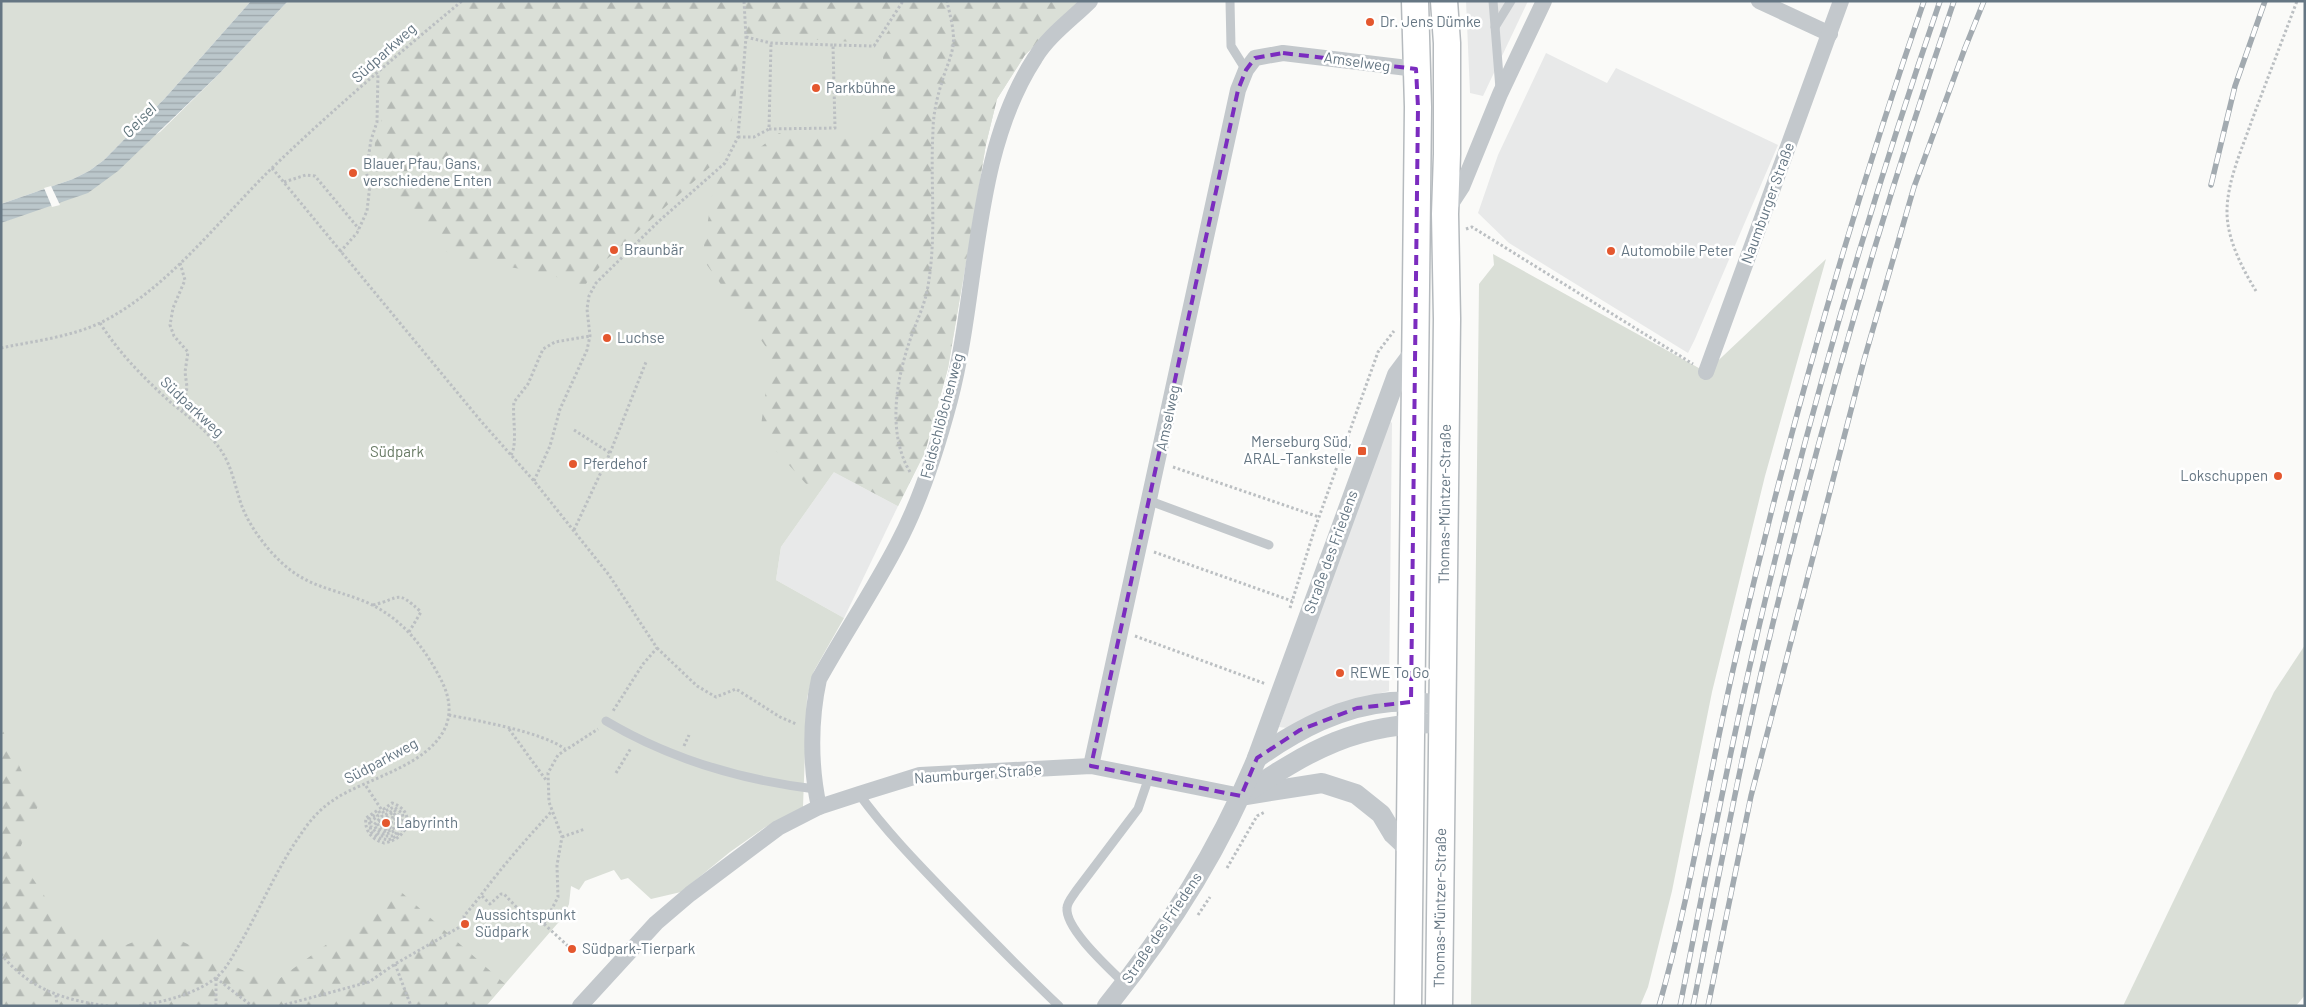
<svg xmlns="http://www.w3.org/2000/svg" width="2306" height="1007" viewBox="0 0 2306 1007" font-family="Barlow,sans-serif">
  <defs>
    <pattern id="forest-firs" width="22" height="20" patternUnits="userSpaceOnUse" patternTransform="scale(1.25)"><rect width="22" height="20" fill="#dadfd7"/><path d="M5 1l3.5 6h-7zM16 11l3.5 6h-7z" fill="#b4b9b4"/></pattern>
    <pattern id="water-rules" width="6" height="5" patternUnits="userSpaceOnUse" patternTransform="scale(1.25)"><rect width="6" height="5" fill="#bbc7cb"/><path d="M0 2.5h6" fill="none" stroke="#9ca6aa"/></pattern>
  </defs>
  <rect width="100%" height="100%" fill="#fafaf8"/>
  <!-- built -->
  <g fill="#e8e9e9">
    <polygon points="1466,1 1528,1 1483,96 1470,93"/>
    <polygon points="1546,53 1607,83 1616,68 1778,145 1695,339 1688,353 1509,243 1478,213 1498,155"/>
    <polygon points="1387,419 1392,423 1389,691 1349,701 1287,728 1279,727"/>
    <polygon points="834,472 898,506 844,618 776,580 781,547"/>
  </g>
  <!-- green -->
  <g fill="#dadfd7">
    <polygon points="1,1 251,1 166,97 104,160 89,171 73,179 1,204"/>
    <polygon points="288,1 1080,1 1025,55 997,99 986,144 948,368 925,452 898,506 834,472 781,547 776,580 844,618 814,671 807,698 803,807 764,828 730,852 681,892 651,899 628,878 621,880 614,870 585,881 579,890 571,886 569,904 564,916 486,1006 1,1006 1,223 31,211 160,132 219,74"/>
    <polygon points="1493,254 1706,372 1826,259 1765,476 1712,692 1672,891 1648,987 1640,1006 1471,1006 1479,284 1494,265"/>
    <polygon points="2305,645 2305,995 2296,1006 2123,1006 2274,692"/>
  </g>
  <!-- forest -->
  <g fill="url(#forest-firs)">
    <path d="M 470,1 L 896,1 L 872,33 L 870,43 L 740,35 C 735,82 741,127 710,167 L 607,259 L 589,279 L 580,294 L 554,275 L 465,259 L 459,253 L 453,258 L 411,214 L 373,184 L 375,141 L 381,124 L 386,75 L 390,69 Z"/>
    <polygon points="897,1 1080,1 1025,55 997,99 986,144 948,368 925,452 898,506 834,472 808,486 760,433 771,354 702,258 715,177 738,156 744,143 758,149 779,133 876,140 885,36 904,7"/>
    <polygon points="1,727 38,806 17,855 68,931 126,945 160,931 272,984 400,891 505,984 486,1006 1,1006"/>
  </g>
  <!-- water -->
  <polygon fill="url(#water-rules)" points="251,1 288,1 219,74 118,171 88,193 1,223 1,204 73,179 89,171 104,160 166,97"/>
  <!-- pier -->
  <polygon fill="#fafaf8" points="51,186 60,205 52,207 44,188"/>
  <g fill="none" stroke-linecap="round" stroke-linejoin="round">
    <!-- primary casing -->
    <g stroke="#b5babe" stroke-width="29">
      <g id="primary">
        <polyline points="1408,1006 1418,107 1415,1"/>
        <path id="s1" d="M 1439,1006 L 1447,319 L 1445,214 L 1447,154 L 1447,43 L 1444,1"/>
      </g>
    </g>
    <!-- path -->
    <g stroke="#bbbfc2" stroke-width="3" stroke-dasharray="2.5 2.5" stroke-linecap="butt">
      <polyline points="746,37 771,43 833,45"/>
      <polyline points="769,129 835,128 833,45 874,46 903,1"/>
      <polyline points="738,137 754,137 769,129 771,43"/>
      <polyline points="272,168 480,420 534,481 609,575 657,648 643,664 613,711"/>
      <polyline points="284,182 306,175 315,176 359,229"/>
      <polyline points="1466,229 1472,227 1693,364"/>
      <polyline points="340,252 357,233 367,211 370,184 366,172 371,140 377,122 378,73"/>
      <polyline points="180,263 185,280 173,308 170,325 174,336 188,352 185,372 187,387 183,412"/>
      <path d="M 2256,291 C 2242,268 2227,239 2227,212 C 2227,181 2242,149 2252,120 C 2267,80 2282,41 2297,1"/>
      <path d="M 100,323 C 119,353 143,377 169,401 C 186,415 207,430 220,449 C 233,467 235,489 243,509 C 251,528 266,548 281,562 C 306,586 330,588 361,600 C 397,614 420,641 438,674 C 447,690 453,707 446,726 C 429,766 369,777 335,799 C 321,808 310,820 301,834 C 276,869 260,910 238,947 C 232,957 227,968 218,976 C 197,994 166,1001 139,1006"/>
      <path d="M 1,348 C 34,341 70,337 100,323 C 167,290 219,220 271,169 C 332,110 397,55 462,1"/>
      <polyline points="574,430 610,453"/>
      <path d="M 511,455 C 518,444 512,416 514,402 L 528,384 L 543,349 L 555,342 L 590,336"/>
      <polyline points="1173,467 1319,517"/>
      <path d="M 910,472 C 887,433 896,381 910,340 C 916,322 925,305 928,286 C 937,234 930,183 933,131 C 933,115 937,97 942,82 C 945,70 951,59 953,46 C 955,31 950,16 947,1"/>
      <polyline points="534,481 550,446 560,409 587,350 590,336 587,309 589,296 596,283 659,221 725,163 738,137 746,37 744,1"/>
      <polyline points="574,530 610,453 646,362"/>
      <polyline points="1154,552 1292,601"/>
      <path d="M 373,605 C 402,598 396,589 421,612 L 409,632"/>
      <polyline points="1290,608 1314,531 1378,352 1394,331"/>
      <polyline points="1135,636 1266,684"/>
      <polyline points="657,648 697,686 716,697 736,689 780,717 796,724"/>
      <path d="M 449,715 C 479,721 542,732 565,749"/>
      <polyline points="509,729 546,780"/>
      <polyline points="684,746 689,735"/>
      <polyline points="616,773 631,748"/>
      <path d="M 366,786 L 385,815 L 394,810 C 403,818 402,829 393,836 L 380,836 L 371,827 L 371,821 L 378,816 L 376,814 L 369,819 L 371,832 L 379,838 L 388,840 C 401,836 406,825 402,813 L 394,807 L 385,811 L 384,809 L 392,803 C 417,811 409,839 384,843 C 372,840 364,830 366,818 L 378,810 L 382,816 L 374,825 L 377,830 L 384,834 C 398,833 402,823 393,812 L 387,817 L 389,825 L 380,825 L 385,829 L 390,828 L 393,816 L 396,821 L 394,828 L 387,832 L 380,829 L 377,823 L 383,819 L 385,822"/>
      <polyline points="562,837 585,829"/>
      <polyline points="1227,868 1257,816 1265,812"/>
      <polyline points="482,896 490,904 501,894 504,894 522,913 544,924 569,947"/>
      <polyline points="1198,915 1210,897"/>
      <polyline points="544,924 558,897 557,865 562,837 549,802 548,773 558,755 598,729"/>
      <path d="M 1,954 C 30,990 64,1000 108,1006"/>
      <polyline points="395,964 411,1006"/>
      <polyline points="216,978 252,1006"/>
      <polyline points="56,995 57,1006"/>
      <polyline points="216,1006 216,978"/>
      <path d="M 280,1006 L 369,982 L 395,964 L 465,924 L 464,916 C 476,902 484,891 495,877 C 513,854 532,833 551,812"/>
    </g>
    <!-- service -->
    <g stroke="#c3c8cc" stroke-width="9">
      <polyline points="1230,1 1231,46 1246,70"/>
      <polyline points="1493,1 1500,89"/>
      <polyline points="1495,27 1511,1"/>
      <polyline points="1150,501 1269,545"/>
      <path d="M 606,721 C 670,759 742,780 815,789"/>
      <path d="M 859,794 C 885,830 917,863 948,895 C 984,932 1021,970 1059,1006"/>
      <path d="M 1125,984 C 1110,969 1065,929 1067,908 C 1067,902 1073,896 1076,891 L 1138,809 L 1149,777"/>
    </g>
    <!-- minor -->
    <g stroke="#c3c8cc" stroke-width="16">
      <polyline points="1759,1 1830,34"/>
      <polyline points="1447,210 1462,187 1500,94 1544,1"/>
      <polyline points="1706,372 1841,1"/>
      <polyline points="1091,766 1238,90 1246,70 1255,58 1283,53 1416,69"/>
      <path d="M 819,807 C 810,766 810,720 819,679 C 844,634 873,591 897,545 C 921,500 937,449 950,400 C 979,290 972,154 1035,58 C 1048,36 1072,19 1090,1"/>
      <polyline points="580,1006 656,923 690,894 778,828 819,807 859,794 920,775 1091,766 1241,796"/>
    </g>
    <!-- tertiary -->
    <g stroke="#c3c8cc" stroke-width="20">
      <path d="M 1257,758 C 1297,730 1341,706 1391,702 C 1408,701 1425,703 1442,705"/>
      <polyline points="1246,795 1322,783 1356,794 1381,814 1393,834 1409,849"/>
      <path d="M 1241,796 C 1311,749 1356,723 1442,723"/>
      <path d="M 1107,1006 C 1168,931 1220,848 1257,758 L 1397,375 L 1415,351"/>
    </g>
    <!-- primary -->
    <use href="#primary" stroke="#fff" stroke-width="26"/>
    <!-- rail casing -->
    <g stroke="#a2aab0" stroke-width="5.5">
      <g id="rail">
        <polyline points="2211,185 2235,86 2265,1"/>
        <path d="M 1659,1006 C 1693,887 1710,764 1739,644 C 1790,427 1851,212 1924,1"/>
        <path d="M 1680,1006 C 1704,886 1726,767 1754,648 C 1804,430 1867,213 1940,1"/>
        <path d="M 1693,1006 C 1717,886 1739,766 1767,648 C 1819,429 1881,214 1954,1"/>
        <polyline points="1708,1006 1751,796 1864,360 1914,187 1965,48 1984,1"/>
      </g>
    </g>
    <!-- rail -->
    <use href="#rail" stroke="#fff" stroke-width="4" stroke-dasharray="11" stroke-linecap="butt"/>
  </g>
  <!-- marked area -->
  <path fill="none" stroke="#7b2cbf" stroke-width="4" stroke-dasharray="10 6" stroke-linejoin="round" d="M 1283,53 L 1416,69 L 1418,107 L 1411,702 L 1357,708 L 1300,730 L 1257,758 L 1241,796 L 1091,766 L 1238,90 L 1246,70 L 1255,58 Z"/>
  <!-- markers -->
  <g fill="#e4572e" stroke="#fff" stroke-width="2">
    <circle cx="1370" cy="22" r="5"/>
    <circle cx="816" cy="88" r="5"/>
    <circle cx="353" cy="173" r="5"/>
    <circle cx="614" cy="250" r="5"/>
    <circle cx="1611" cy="251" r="5"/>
    <circle cx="607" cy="338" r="5"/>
    <rect x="1357" y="446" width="10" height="10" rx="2.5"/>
    <circle cx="573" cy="464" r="5"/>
    <circle cx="2278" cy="476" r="5"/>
    <circle cx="1340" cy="673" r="5"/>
    <circle cx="386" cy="823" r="5"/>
    <circle cx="465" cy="924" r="5"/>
    <circle cx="572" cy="949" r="5"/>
  </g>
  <g text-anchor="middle" stroke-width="5" stroke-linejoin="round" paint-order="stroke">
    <!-- poi labels -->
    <g font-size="15" fill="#657683" stroke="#fff" text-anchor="start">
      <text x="1380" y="27">Dr. Jens Dümke</text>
      <text x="826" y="93">Parkbühne</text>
      <text x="363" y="169">Blauer Pfau, Gans,<tspan x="363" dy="17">verschiedene Enten</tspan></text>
      <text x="624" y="255">Braunbär</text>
      <text x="1621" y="256">Automobile Peter</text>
      <text x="617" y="343">Luchse</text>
      <text x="1352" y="447" text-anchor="end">Merseburg Süd,<tspan x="1352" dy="17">ARAL-Tankstelle</tspan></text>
      <text x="583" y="469">Pferdehof</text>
      <text x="2268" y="481" text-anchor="end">Lokschuppen</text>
      <text x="1350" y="678">REWE To Go</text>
      <text x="396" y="828">Labyrinth</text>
      <text x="475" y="920">Aussichtspunkt<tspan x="475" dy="17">Südpark</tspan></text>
      <text x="582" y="954">Südpark-Tierpark</text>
    </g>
    <!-- street labels -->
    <g font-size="15" fill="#657683" stroke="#fff">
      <text transform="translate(384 53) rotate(-42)" y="5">Südparkweg</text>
      <text transform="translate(1357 62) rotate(8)" y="5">Amselweg</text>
      <text transform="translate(1768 203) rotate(-70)" y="5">Naumburger Straße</text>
      <text transform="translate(192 407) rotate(43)" y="5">Südparkweg</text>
      <text transform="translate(942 416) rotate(-75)" y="5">Feldschlößchenweg</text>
      <text transform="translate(1168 418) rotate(-78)" y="5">Amselweg</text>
      <text dy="5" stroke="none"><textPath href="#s1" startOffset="502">Thomas-Müntzer-Straße</textPath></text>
      <text transform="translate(1331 552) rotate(-70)" y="5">Straße des Friedens</text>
      <text transform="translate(381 761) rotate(-28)" y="5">Südparkweg</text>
      <text transform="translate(978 774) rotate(-4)" y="5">Naumburger Straße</text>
      <text dy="5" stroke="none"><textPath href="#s1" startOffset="98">Thomas-Müntzer-Straße</textPath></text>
      <text transform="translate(1162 928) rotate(-56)" y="5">Straße des Friedens</text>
    </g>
    <!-- park labels -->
    <g font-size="15" fill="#687a64" stroke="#fff">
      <text x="397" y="457">Südpark</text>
    </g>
    <!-- water labels -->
    <g font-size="16" font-style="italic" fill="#60757c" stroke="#fff">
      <text transform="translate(139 120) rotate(-46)" y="6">Geisel</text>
    </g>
  </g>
  <!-- border -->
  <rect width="2306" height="1007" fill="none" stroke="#657683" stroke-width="5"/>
</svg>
